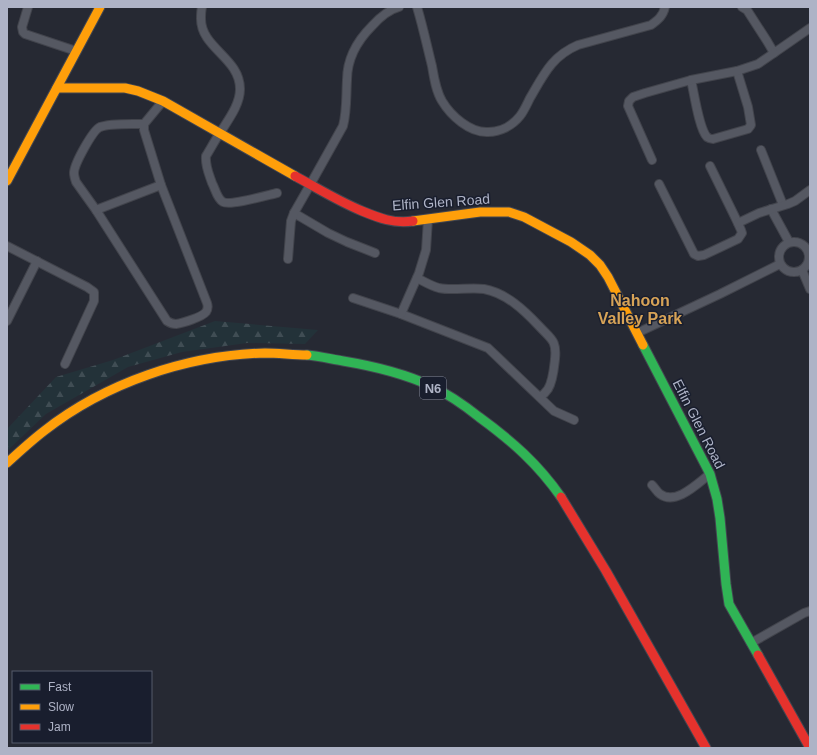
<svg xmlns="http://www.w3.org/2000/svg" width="817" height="755" viewBox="0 0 817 755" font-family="Helvetica,sans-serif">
  <defs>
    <pattern id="forest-firs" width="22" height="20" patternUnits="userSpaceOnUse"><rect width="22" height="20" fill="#233239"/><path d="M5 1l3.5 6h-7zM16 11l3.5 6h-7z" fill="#404d54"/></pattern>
  </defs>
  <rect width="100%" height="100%" fill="#262933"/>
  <!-- forest -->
  <polygon fill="url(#forest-firs)" points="215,321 318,330 305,344 247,343 182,352 128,367 46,414 7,451 7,429 56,377 113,360"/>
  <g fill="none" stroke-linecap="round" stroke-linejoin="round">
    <!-- street casing -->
    <g stroke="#42444c" stroke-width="10">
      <g id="street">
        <polyline points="28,7 22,27 23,32 25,34 76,51"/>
        <path d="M 202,7 C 201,11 201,15 201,19 C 201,48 240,58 240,89 C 240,105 228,120 220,133 C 215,140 211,148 206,156 C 205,166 209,174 212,183 C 215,188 217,199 223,202 C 230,206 268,195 277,193"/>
        <path d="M 417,7 C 423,27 427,46 432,66 C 434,78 436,91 442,101 C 451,116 470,133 488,132 C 500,132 512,126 520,116 C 524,111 527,104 530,98 C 544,74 552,56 578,45 L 651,25 C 658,20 663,16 665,7"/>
        <polyline points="742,7 747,10 767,41 774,53 810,28"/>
        <path d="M 691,80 C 694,92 699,129 707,137 C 710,139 710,139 713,139 L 748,129 L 751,125 L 748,107 L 737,71"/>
        <path d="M 144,124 C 133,124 110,123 100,127 C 93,130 74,164 74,173 C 74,176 75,179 76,182 L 96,210 L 167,321 C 170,323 172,324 176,324 C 183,323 202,317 206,312 C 208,309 208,306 207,303 L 161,185 L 144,130 L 144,124 L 163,101"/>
        <polyline points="761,150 783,205"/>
        <polyline points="652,160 628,106 629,101 633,97 645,93 691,80 737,71 758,64 774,53"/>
        <polyline points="659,184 694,254 698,256 704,255 738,239 742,233 741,230 735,217 710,166"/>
        <polyline points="771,209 789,242"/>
        <polyline points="96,210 161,185"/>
        <polyline points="294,213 328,233 347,242 375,253"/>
        <polyline points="738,223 759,213 788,204 795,201 810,190"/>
        <circle cx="794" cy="257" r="15"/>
        <polyline points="7,246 87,287 94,292 94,301 65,364"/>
        <path d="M 288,259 L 291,221 L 294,213 L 310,185 L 343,126 C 347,111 346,96 347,80 C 347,59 357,41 372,26 C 380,17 388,10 399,7"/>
        <polyline points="802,270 810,289"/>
        <path d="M 417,278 C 423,281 431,286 439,288 C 453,291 469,287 484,289 C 506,293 524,310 539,326 C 551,339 557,340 555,359 C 554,368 553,381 548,389 C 546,392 543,395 540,397"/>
        <polyline points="353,298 401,314 488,348 554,411 574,420"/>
        <polyline points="401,314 419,273 426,250 428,219"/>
        <polyline points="7,321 37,261"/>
        <polyline points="637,333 720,294 780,264"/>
        <path d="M 652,485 C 655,488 657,492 660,494 C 676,506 698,483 710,474"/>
        <polyline points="751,643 804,613 810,611"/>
      </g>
    </g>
    <!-- fast casing -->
    <g stroke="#434650" stroke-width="11">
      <g id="fast">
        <polyline points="643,345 710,474 717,499 720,518 726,584 729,604 758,655"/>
        <path d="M 307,355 C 319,356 331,359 343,361 C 373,366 403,373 431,386 C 448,394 464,405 479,417 C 512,441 538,464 561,497"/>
      </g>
    </g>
    <!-- slow casing -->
    <g stroke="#434650" stroke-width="11">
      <g id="slow">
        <polyline points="57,88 125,88 138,91 163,101 295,176"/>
        <polyline points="7,181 100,7"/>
        <polyline points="413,221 480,212 509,212 524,217 571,242 590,255 600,265 608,277 643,345"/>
        <path d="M 7,463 C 19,452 31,441 44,431 C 105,383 187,355 265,353 C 279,353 293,355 307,355"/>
      </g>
    </g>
    <!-- jam casing -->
    <g stroke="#434650" stroke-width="11">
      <g id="jam">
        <path d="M 295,176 C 317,188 338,201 362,211 C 379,218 394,224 413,221"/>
        <polyline points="561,497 606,571 706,748"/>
        <polyline points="758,655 810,748"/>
      </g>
    </g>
    <!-- street -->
    <use href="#street" stroke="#555862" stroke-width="8"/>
    <!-- fast -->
    <use href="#fast" stroke="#30b455" stroke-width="9"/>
    <!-- slow -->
    <use href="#slow" stroke="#ff9f0a" stroke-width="9"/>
    <!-- jam -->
    <use href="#jam" stroke="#e5322d" stroke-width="9"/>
  </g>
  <g text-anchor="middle" stroke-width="3" stroke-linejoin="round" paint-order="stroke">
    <!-- shield labels -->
    <rect fill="#191e2e" stroke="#818698" stroke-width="1" x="420" y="377" width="26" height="22" rx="3"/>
    <g font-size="13" font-weight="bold" fill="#aeb3c6">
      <text x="433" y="393">N6</text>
    </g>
    <!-- street labels -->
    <g font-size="14" fill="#aeb3c6" stroke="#191e2e">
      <text transform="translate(441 202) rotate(-4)" y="5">Elfin Glen Road</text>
      <text transform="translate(699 424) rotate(63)" y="5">Elfin Glen Road</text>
    </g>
    <!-- quarter labels -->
    <g font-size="16" font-weight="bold" fill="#d7a357" stroke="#191e2e">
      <text x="640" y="306">Nahoon<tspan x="640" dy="18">Valley Park</tspan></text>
    </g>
  </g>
  <!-- border -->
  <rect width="817" height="755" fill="none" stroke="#aeb3c6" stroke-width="16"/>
  <!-- legend -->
  <rect x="12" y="671" width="140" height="72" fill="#191e2e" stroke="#555a6b"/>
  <rect x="20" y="684" width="20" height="6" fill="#30b455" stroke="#555a6b"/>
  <text x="48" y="691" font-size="12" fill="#aeb3c6">Fast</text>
  <rect x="20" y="704" width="20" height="6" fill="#ff9f0a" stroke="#555a6b"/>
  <text x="48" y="711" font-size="12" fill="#aeb3c6">Slow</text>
  <rect x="20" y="724" width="20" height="6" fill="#e5322d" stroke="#555a6b"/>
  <text x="48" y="731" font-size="12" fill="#aeb3c6">Jam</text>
</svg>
